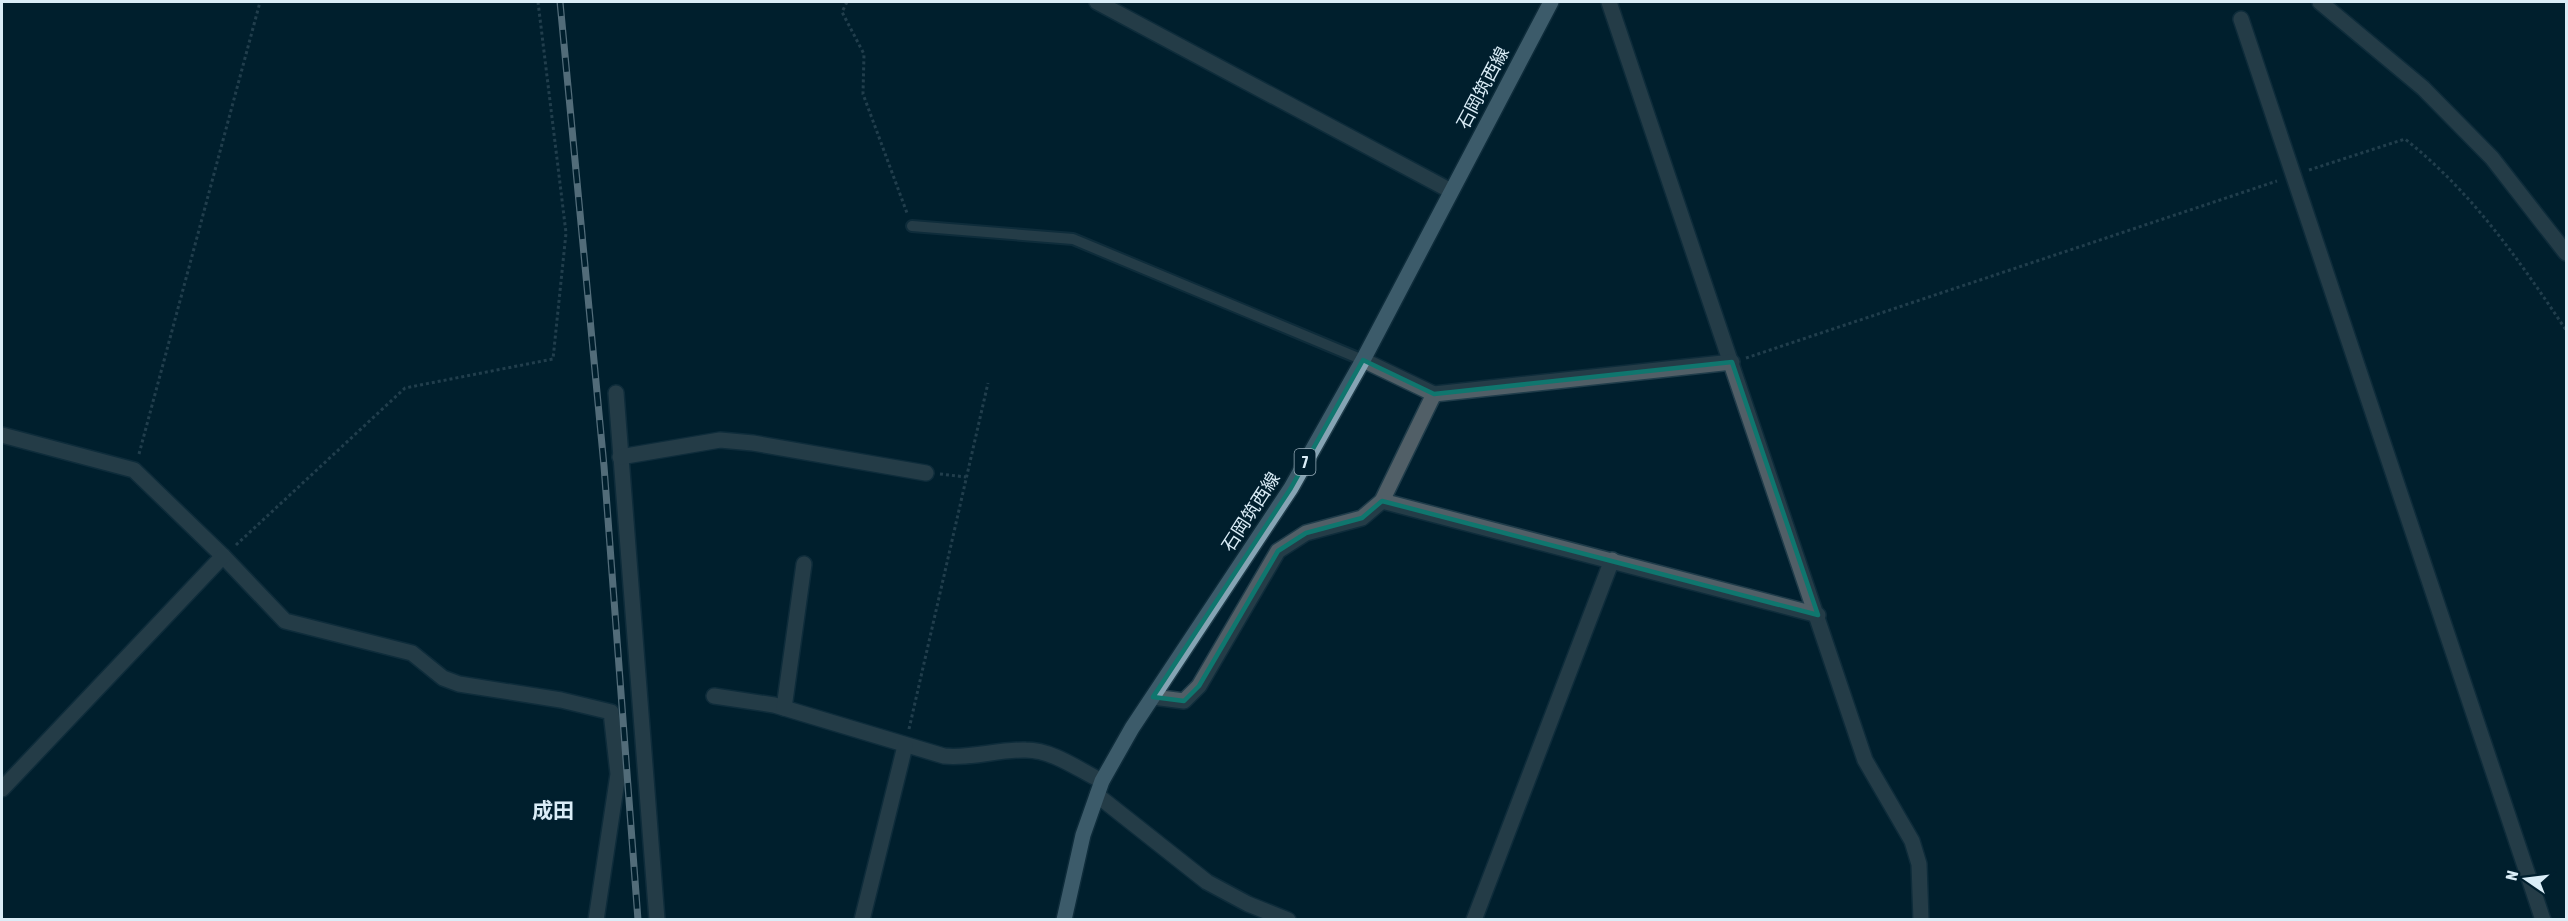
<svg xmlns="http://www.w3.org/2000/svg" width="2568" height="921" viewBox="0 0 2568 921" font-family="'Asap Condensed','Noto Sans JP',sans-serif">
  <rect width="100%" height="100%" fill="#001f2e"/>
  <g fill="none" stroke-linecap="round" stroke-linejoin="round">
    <!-- lane casing -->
    <g stroke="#1f3c4a" stroke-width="14">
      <polyline id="lane" points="912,226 1073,239 1363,360"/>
    </g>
    <!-- street casing -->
    <g stroke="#1f3c4a" stroke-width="18">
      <g id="street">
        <polyline points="1097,2 1451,191"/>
        <polyline points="1609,2 1865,760 1912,841 1919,864 1921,920"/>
        <polyline points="2320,2 2423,88 2492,158 2566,253"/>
        <polyline points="2241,19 2543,920"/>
        <polyline points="1363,360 1434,394 1732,362"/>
        <polyline points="616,393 657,920"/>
        <polyline points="2,435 134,470 223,556 285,621 412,653 443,678 459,684 561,700 611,712 618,774 596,920"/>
        <polyline points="620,457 720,440 753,443 926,473"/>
        <polyline points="1382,501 1818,615"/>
        <path d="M 714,696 L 774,705 L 944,756 C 972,759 998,749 1026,750 C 1053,750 1079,770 1102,781"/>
        <polyline points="1153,697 1184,701 1199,686 1278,551 1306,533 1362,518 1382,501 1434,394"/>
        <polyline points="784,708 804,564"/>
        <polyline points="2,789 223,556"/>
        <polyline points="1097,795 1207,882 1248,904 1288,920"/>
        <polyline points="862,920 905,746"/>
        <polyline points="1474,920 1612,560"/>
      </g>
    </g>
    <!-- primary casing -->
    <g stroke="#1f3c4a" stroke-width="18">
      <polyline id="primary" points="1064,920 1083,835 1102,781 1132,728 1291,488 1363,360 1551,2"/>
    </g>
    <!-- path -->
    <g stroke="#496471" stroke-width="3" stroke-dasharray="3 3" stroke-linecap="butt">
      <polyline points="847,2 842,12 864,54 863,94 907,213"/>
      <path d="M 2309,170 L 2405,139 C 2472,192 2519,260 2566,330"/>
      <polyline points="1746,358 2277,181"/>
      <polyline points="139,454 260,2"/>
      <polyline points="940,474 966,477"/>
      <polyline points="236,545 405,388 553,359 566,233 538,2"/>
      <polyline points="909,729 988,383"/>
    </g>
    <!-- lane -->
    <use href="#lane" stroke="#515f67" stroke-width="10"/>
    <!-- street -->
    <use href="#street" stroke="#515f67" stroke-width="15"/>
    <!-- primary -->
    <use href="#primary" stroke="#86a4b4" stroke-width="15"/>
    <!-- rail casing -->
    <g stroke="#b6cbd6" stroke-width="7">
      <polyline id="rail" points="560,2 604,466 638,920"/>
    </g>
    <!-- rail -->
    <use href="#rail" stroke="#001f2e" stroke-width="4.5" stroke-dasharray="14" stroke-linecap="butt"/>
  </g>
  <!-- marked area -->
  <path d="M0 0H2568V921H0ZM 1363,360 L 1434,394 L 1732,362 L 1818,615 L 1382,501 L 1362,518 L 1306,533 L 1278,551 L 1199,686 L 1184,701 L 1153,697 L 1291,488 Z" fill="#001f2e" fill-opacity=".55" fill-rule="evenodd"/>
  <path fill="none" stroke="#0f766e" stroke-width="4.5" stroke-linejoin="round" d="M 1363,360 L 1434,394 L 1732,362 L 1818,615 L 1382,501 L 1362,518 L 1306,533 L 1278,551 L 1199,686 L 1184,701 L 1153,697 L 1291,488 Z"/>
  <g text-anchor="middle" stroke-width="4.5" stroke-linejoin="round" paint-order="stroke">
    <!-- shield labels -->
    <rect fill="#001f2e" stroke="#99afbb" stroke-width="1.5" x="1294.5" y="449" width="21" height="26" rx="4.5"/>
    <g font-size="16" font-weight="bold" fill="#daedf7">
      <text x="1305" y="468">7</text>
    </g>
    <!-- street labels -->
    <g font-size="18" fill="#daedf7" stroke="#001f2e">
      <text transform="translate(1483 88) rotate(-62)" y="6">石岡筑西線</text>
      <text transform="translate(1251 512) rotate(-57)" y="6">石岡筑西線</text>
    </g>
    <!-- quarter labels -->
    <g font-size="21" font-weight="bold" fill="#daedf7" stroke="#001f2e">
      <text x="553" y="818">成田</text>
    </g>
  </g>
  <!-- border -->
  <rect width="2568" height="921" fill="none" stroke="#daedf7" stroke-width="6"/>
  <!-- north arrow -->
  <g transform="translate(2526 879) rotate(284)" stroke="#001f2e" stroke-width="4.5" paint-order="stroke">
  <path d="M0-4.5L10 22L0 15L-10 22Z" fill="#daedf7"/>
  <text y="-9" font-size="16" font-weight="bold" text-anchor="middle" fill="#daedf7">N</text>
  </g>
</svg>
